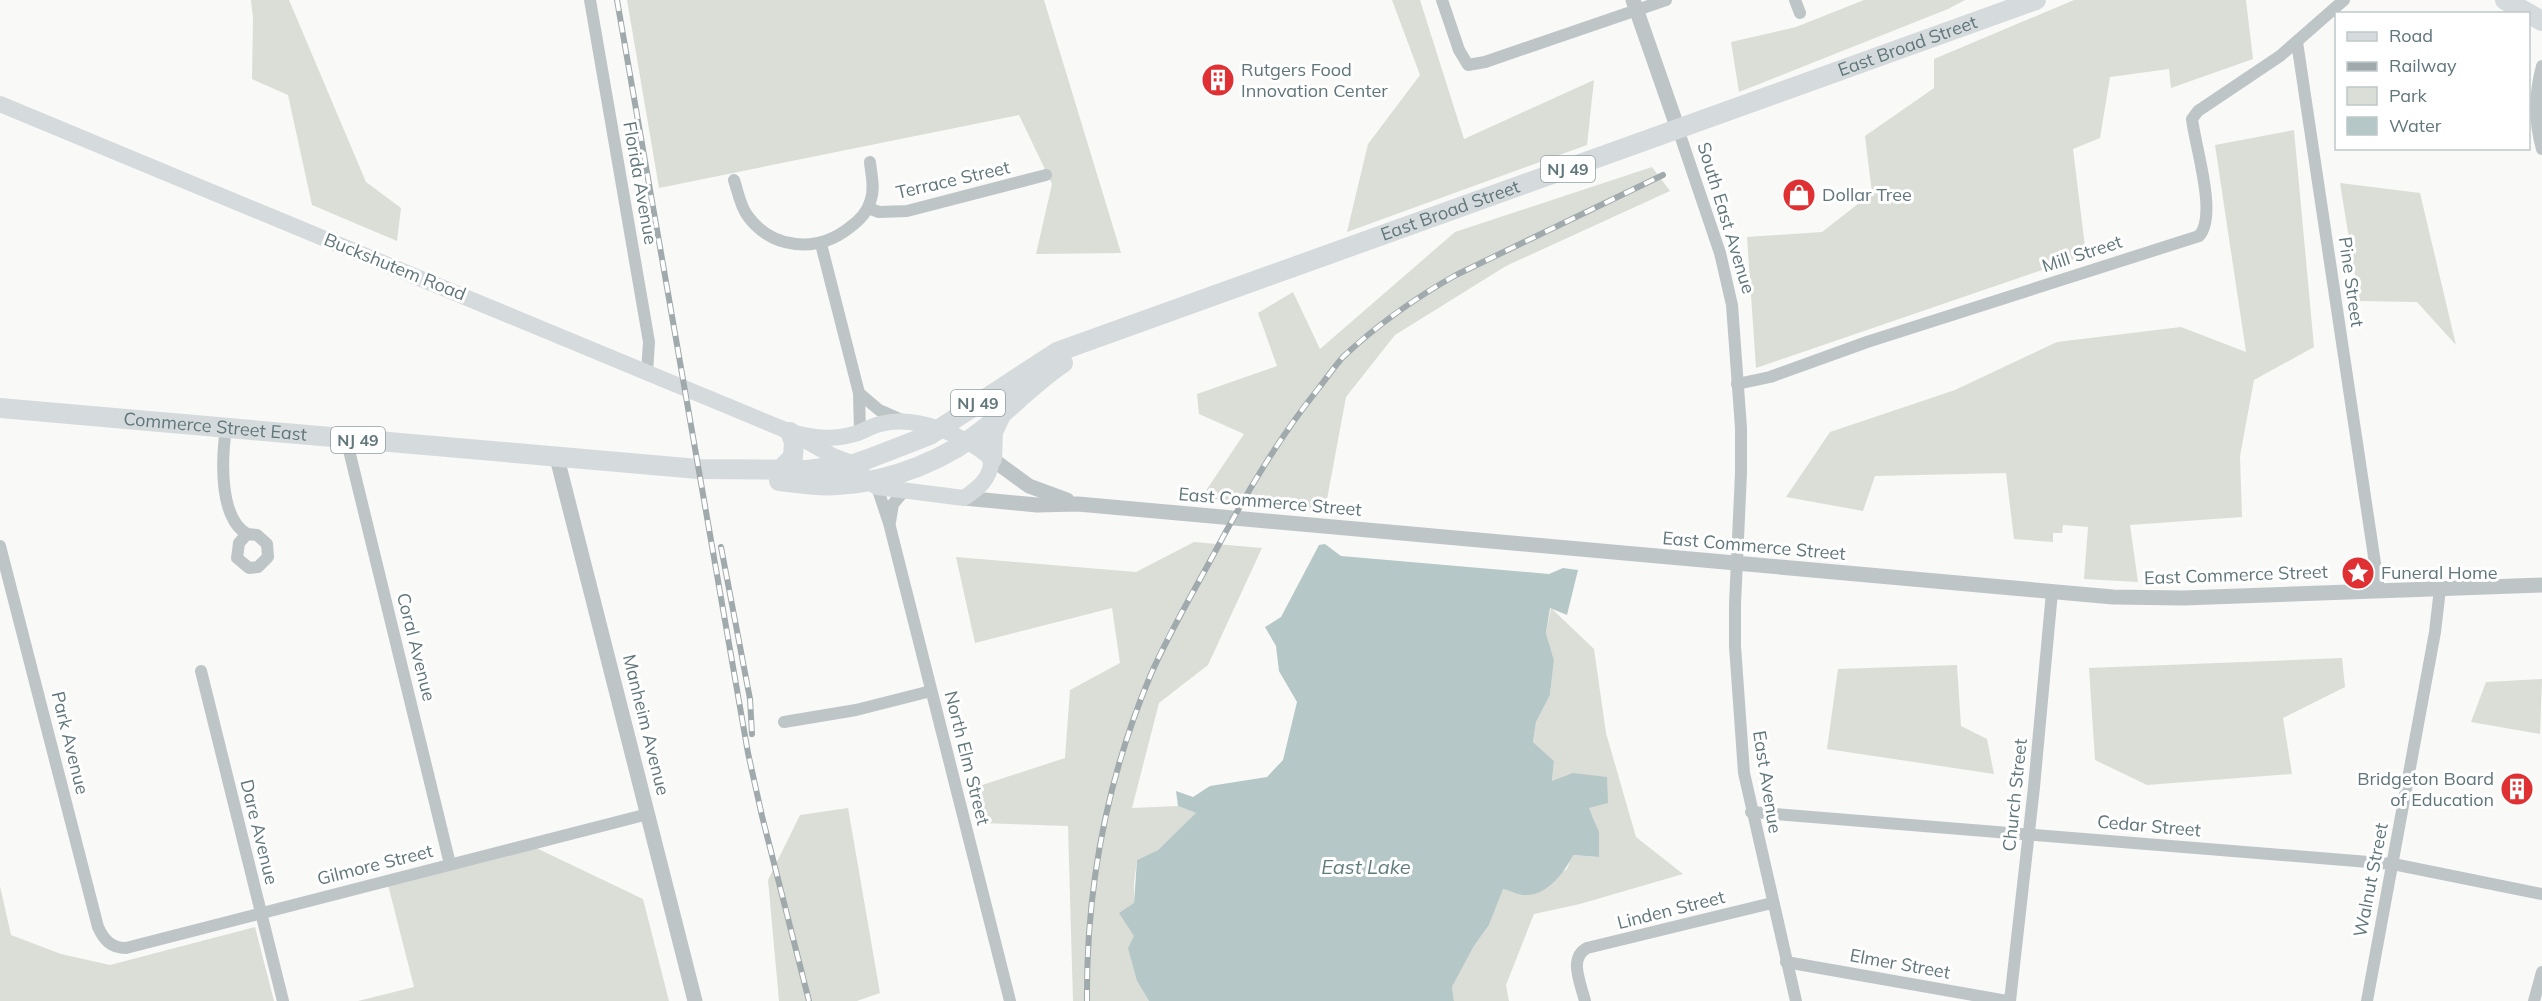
<svg xmlns="http://www.w3.org/2000/svg" width="2542" height="1001" viewBox="0 0 2542 1001" font-family="Mulish,sans-serif">
  <rect width="100%" height="100%" fill="#f9f9f7"/>
  <!-- green -->
  <g fill="#dbded6">
    <polygon points="251,0 289,0 366,182 401,208 397,241 312,205 288,95 252,79 253,19"/>
    <polygon points="627,0 1044,0 1121,253 1036,254 1052,184 1019,115 659,188"/>
    <polygon points="1392,0 1420,0 1464,139 1594,80 1587,145 1347,232 1368,144 1420,75"/>
    <polygon points="1864,0 1965,0 1948,9 1739,92 1731,42 1796,27"/>
    <polygon points="2074,0 2246,0 2253,59 2171,88 2169,69 2110,77 2100,138 2073,149 2086,255 1756,368 1747,237 1822,232 1872,193 1865,136 1934,88 1934,59"/>
    <polygon points="2294,130 2314,347 2254,380 2240,456 2242,517 2130,525 2138,582 2084,579 2088,527 2063,525 2062,533 2053,533 2053,542 2014,539 2006,473 1875,476 1863,511 1786,497 1830,432 1955,390 2057,342 2181,327 2246,352 2215,145"/>
    <polygon points="1652,167 1670,191 1506,266 1395,335 1346,397 1325,510 1201,498 1244,434 1199,414 1197,394 1277,366 1258,313 1293,292 1320,349 1455,232"/>
    <polygon points="2340,183 2420,193 2456,345 2417,302 2359,301"/>
    <polygon points="1194,542 1262,548 1208,665 1159,703 1132,808 1178,806 1197,813 1158,850 1137,860 1134,883 1134,936 1137,981 1149,1001 1073,1001 1068,826 979,823 970,789 1065,758 1070,690 1120,663 1112,608 975,643 956,557 1136,572"/>
    <path d="M 1551,608 L 1594,649 L 1606,733 L 1636,837 L 1683,874 L 1580,904 L 1534,914 L 1506,985 L 1509,1001 L 1454,1001 L 1452,987 L 1474,946 L 1489,925 L 1503,888 L 1526,895 L 1567,869 L 1572,855 L 1599,857 C 1599,808 1588,807 1552,781 L 1554,761 L 1533,742 L 1536,722 L 1550,695 L 1554,660 L 1546,633 Z"/>
    <polygon points="2342,658 2345,687 2283,718 2292,774 2147,785 2095,760 2089,668"/>
    <polygon points="1957,665 1961,726 1987,739 1994,774 1827,749 1838,669"/>
    <polygon points="2542,679 2540,734 2471,722 2486,682"/>
    <polygon points="848,808 880,993 857,1001 779,1001 768,880 800,815"/>
    <polygon points="530,845 643,899 669,1001 358,1001 414,987 387,881"/>
    <polygon points="0,886 11,935 61,954 110,965 255,927 274,1001 0,1001"/>
  </g>
  <!-- water -->
  <path fill="#b5c7c7" d="M 1325,544 L 1341,556 L 1549,574 L 1563,568 L 1578,570 L 1567,615 L 1550,608 L 1546,633 L 1554,660 L 1550,695 L 1536,722 L 1533,742 L 1554,761 L 1552,781 L 1573,773 L 1607,777 L 1608,803 L 1589,808 L 1599,832 L 1599,857 L 1573,855 C 1565,872 1547,895 1527,895 C 1519,896 1510,890 1503,889 L 1489,925 L 1474,946 L 1452,987 L 1454,1001 L 1149,1001 L 1137,981 L 1128,948 L 1134,936 L 1119,913 L 1134,903 L 1137,860 L 1158,850 L 1196,813 L 1178,806 L 1176,791 L 1193,797 L 1210,786 L 1267,777 L 1283,760 L 1297,702 L 1279,671 L 1276,646 L 1265,627 L 1281,617 L 1319,545 Z"/>
  <g fill="none" stroke-linecap="round" stroke-linejoin="round">
    <!-- minor -->
    <g stroke="#bec5c7" stroke-width="12">
      <polyline points="590,0 649,342 647,372"/>
      <polyline points="1442,0 1459,50 1468,65 1485,62 1666,0"/>
      <polyline points="1795,0 1800,13"/>
      <polyline points="2297,42 2379,590"/>
      <path d="M 2542,66 C 2534,95 2534,121 2542,149"/>
      <polyline points="1678,129 1720,253 1732,305 1741,428 1741,473 1735,604 1735,646 1744,773 1796,1001"/>
      <path d="M 734,180 C 738,192 740,205 747,215 C 772,250 817,253 849,228 C 859,221 868,212 871,199 C 875,187 871,174 870,162"/>
      <polyline points="868,208 879,212 907,211 1046,175"/>
      <polyline points="821,244 859,393 860,432"/>
      <path d="M 1737,384 L 1770,377 L 1867,342 L 2199,236 C 2218,216 2195,146 2192,119 L 2198,111 L 2280,56 L 2344,0"/>
      <polyline points="859,393 879,410 902,420"/>
      <path d="M 226,428 C 222,456 218,517 247,534"/>
      <polyline points="346,438 450,864"/>
      <polyline points="877,487 889,523 1010,1001"/>
      <polyline points="890,522 893,504 904,491"/>
      <polygon points="247,534 257,535 267,544 268,557 258,567 249,568 237,558 239,543"/>
      <path d="M 0,546 L 98,927 C 104,940 111,948 126,948 L 648,814"/>
      <polyline points="201,671 283,1001"/>
      <polyline points="784,722 856,710 931,691"/>
      <polyline points="1751,812 2393,864 2542,894"/>
      <polyline points="1786,962 2007,1001"/>
      <path d="M 1585,1001 C 1581,984 1568,958 1587,948 L 1772,903"/>
      <polyline points="2010,1001 2034,787 2052,592"/>
      <polyline points="2367,1001 2435,632 2440,589"/>
      <polyline points="2534,1001 2542,972"/>
    </g>
    <!-- tertiary -->
    <g stroke="#bec5c7" stroke-width="15">
      <polyline points="1633,0 1678,129"/>
      <polyline points="557,458 695,1001"/>
      <polyline points="992,459 1029,486 1067,500"/>
      <polyline points="964,498 1037,505 1078,504 2113,597 2183,598 2542,585"/>
    </g>
    <!-- secondary -->
    <path stroke="#d5dbdc" stroke-width="16" d="M 0,104 L 790,432 L 833,456 L 854,464 L 869,482 L 877,487 L 964,498 C 980,487 990,479 992,459 C 964,435 917,414 880,424 C 872,426 865,430 858,433 C 831,441 817,438 790,432"/>
    <!-- trunk -->
    <g stroke="#d5dbdc" stroke-width="20">
      <polyline points="2505,0 2542,21"/>
      <path id="s1" d="M 0,408 L 698,469 L 807,470 L 854,464 L 868,459 L 930,435 L 1057,352 L 2036,0"/>
      <polyline points="992,459 993,432 1001,415"/>
      <polyline points="779,471 793,457 794,442 790,432"/>
      <path d="M 779,481 C 798,483 818,487 838,485 C 892,482 948,459 989,425 C 1014,404 1036,381 1063,363"/>
    </g>
    <!-- rail casing -->
    <g stroke="#a0aaad" stroke-width="6">
      <g id="rail">
        <polyline points="617,0 748,753 762,816 809,1001"/>
        <polyline points="721,547 750,699 752,734"/>
        <path d="M 1087,1001 C 1086,889 1107,778 1151,674 C 1170,631 1194,591 1216,550 C 1246,494 1278,439 1318,389 C 1326,379 1334,367 1343,357 C 1377,325 1415,298 1456,275 L 1663,175"/>
      </g>
    </g>
    <!-- rail -->
    <use href="#rail" stroke="#fff" stroke-width="4" stroke-dasharray="11" stroke-linecap="butt"/>
  </g>
  <!-- icons -->
  <defs>
    <g id="building-disc" transform="scale(1.725)"><circle r="9.5" fill="#df3134" stroke="#fff"/><path d="M-4-6H4V6H1V3H-1V6H-4ZM-2.5-4.3h1.7v1.8h-1.7ZM.8-4.3h1.7v1.8H.8ZM-2.5-1h1.7V.8h-1.7ZM.8-1h1.7V.8H.8Z" fill="#fff"/></g>
    <g id="shop-disc" transform="scale(1.725)"><circle r="9.5" fill="#df3134" stroke="#fff"/><path d="M-5-2.5h2.3a2.7 3.5 0 0 1 5.4 0H5L5.5 6h-11ZM-1.5-2.5h3a1.5 2.3 0 0 0-3 0Z" fill="#fff"/></g>
    <g id="sight-disc" transform="scale(1.725)"><circle r="9.5" fill="#df3134" stroke="#fff"/><path d="M0-6L1.8-2.2L6-1.7L2.9 1.2L3.7 5.4L0 3.3L-3.7 5.4L-2.9 1.2L-6-1.7L-1.8-2.2Z" fill="#fff"/></g>
  </defs>
  <g fill-rule="evenodd">
    <use href="#building-disc" x="1218" y="80"/>
    <use href="#shop-disc" x="1799" y="195"/>
    <use href="#sight-disc" x="2358" y="573"/>
    <use href="#building-disc" x="2517" y="789"/>
  </g>
  <g text-anchor="middle" stroke-width="6" stroke-linejoin="round" paint-order="stroke">
    <!-- shield labels -->
    <g fill="#fff" stroke="#909fa3" stroke-width="1.5">
      <rect x="1541" y="156" width="54" height="26" rx="4.5"/>
      <rect x="951" y="390" width="54" height="26" rx="4.5"/>
      <rect x="331" y="427" width="54" height="26" rx="4.5"/>
    </g>
    <g font-size="16" font-weight="bold" fill="#60767b">
      <text x="1568" y="175">NJ 49</text>
      <text x="978" y="409">NJ 49</text>
      <text x="358" y="446">NJ 49</text>
    </g>
    <!-- street labels -->
    <g font-size="18" fill="#60767b" stroke="#fff">
      <text dy="6" stroke="none"><textPath href="#s1" startOffset="1994">East Broad Street</textPath></text>
      <text transform="translate(953 180) rotate(-13)" y="6">Terrace Street</text>
      <text transform="translate(640 183) rotate(80)" y="6">Florida Avenue</text>
      <text dy="6" stroke="none"><textPath href="#s1" startOffset="1508">East Broad Street</textPath></text>
      <text transform="translate(1726 218) rotate(73)" y="6">South East Avenue</text>
      <text transform="translate(2082 254) rotate(-18)" y="6">Mill Street</text>
      <text transform="translate(395 267) rotate(22)" y="6">Buckshutem Road</text>
      <text transform="translate(2351 282) rotate(82)" y="6">Pine Street</text>
      <text dy="6" stroke="none"><textPath href="#s1" startOffset="216">Commerce Street East</textPath></text>
      <text transform="translate(1270 502) rotate(5)" y="6">East Commerce Street</text>
      <text transform="translate(1754 546) rotate(5)" y="6">East Commerce Street</text>
      <text transform="translate(2236 575) rotate(-2)" y="6">East Commerce Street</text>
      <text transform="translate(416 647) rotate(76)" y="6">Coral Avenue</text>
      <text transform="translate(646 725) rotate(76)" y="6">Manheim Avenue</text>
      <text transform="translate(70 743) rotate(76)" y="6">Park Avenue</text>
      <text transform="translate(967 758) rotate(76)" y="6">North Elm Street</text>
      <text transform="translate(1767 782) rotate(81)" y="6">East Avenue</text>
      <text transform="translate(2015 795) rotate(-84)" y="6">Church Street</text>
      <text transform="translate(2149 826) rotate(5)" y="6">Cedar Street</text>
      <text transform="translate(259 832) rotate(76)" y="6">Dare Avenue</text>
      <text transform="translate(375 865) rotate(-14)" y="6">Gilmore Street</text>
      <text transform="translate(2371 880) rotate(-79)" y="6">Walnut Street</text>
      <text transform="translate(1671 910) rotate(-14)" y="6">Linden Street</text>
      <text transform="translate(1900 964) rotate(10)" y="6">Elmer Street</text>
    </g>
    <!-- poi labels -->
    <g font-size="18" fill="#60767b" stroke="#fff" text-anchor="start">
      <text x="1241" y="76">Rutgers Food<tspan x="1241" dy="21">Innovation Center</tspan></text>
      <text x="1822" y="201">Dollar Tree</text>
      <text x="2381" y="579">Funeral Home</text>
      <text x="2494" y="785" text-anchor="end">Bridgeton Board<tspan x="2494" dy="21">of Education</tspan></text>
    </g>
    <!-- water labels -->
    <g font-size="20" font-style="italic" fill="#607b7b" stroke="#fff">
      <text x="1366" y="874">East Lake</text>
    </g>
  </g>
  <!-- legend -->
  <rect x="2335" y="12" width="195" height="138" fill="#ffffff" stroke="#bfc8ca" stroke-width="1.5"/>
  <rect x="2347" y="32" width="30" height="9" fill="#d5dbdc" stroke="#bfc8ca" stroke-width="1.5"/>
  <text x="2389" y="42" font-size="18" fill="#60767b">Road</text>
  <rect x="2347" y="62" width="30" height="9" fill="#a0aaad" stroke="#bfc8ca" stroke-width="1.5"/>
  <text x="2389" y="72" font-size="18" fill="#60767b">Railway</text>
  <rect x="2347" y="87" width="30" height="18" fill="#dbded6" stroke="#bfc8ca" stroke-width="1.5"/>
  <text x="2389" y="102" font-size="18" fill="#60767b">Park</text>
  <rect x="2347" y="117" width="30" height="18" fill="#b5c7c7" stroke="#bfc8ca" stroke-width="1.5"/>
  <text x="2389" y="132" font-size="18" fill="#60767b">Water</text>
</svg>
